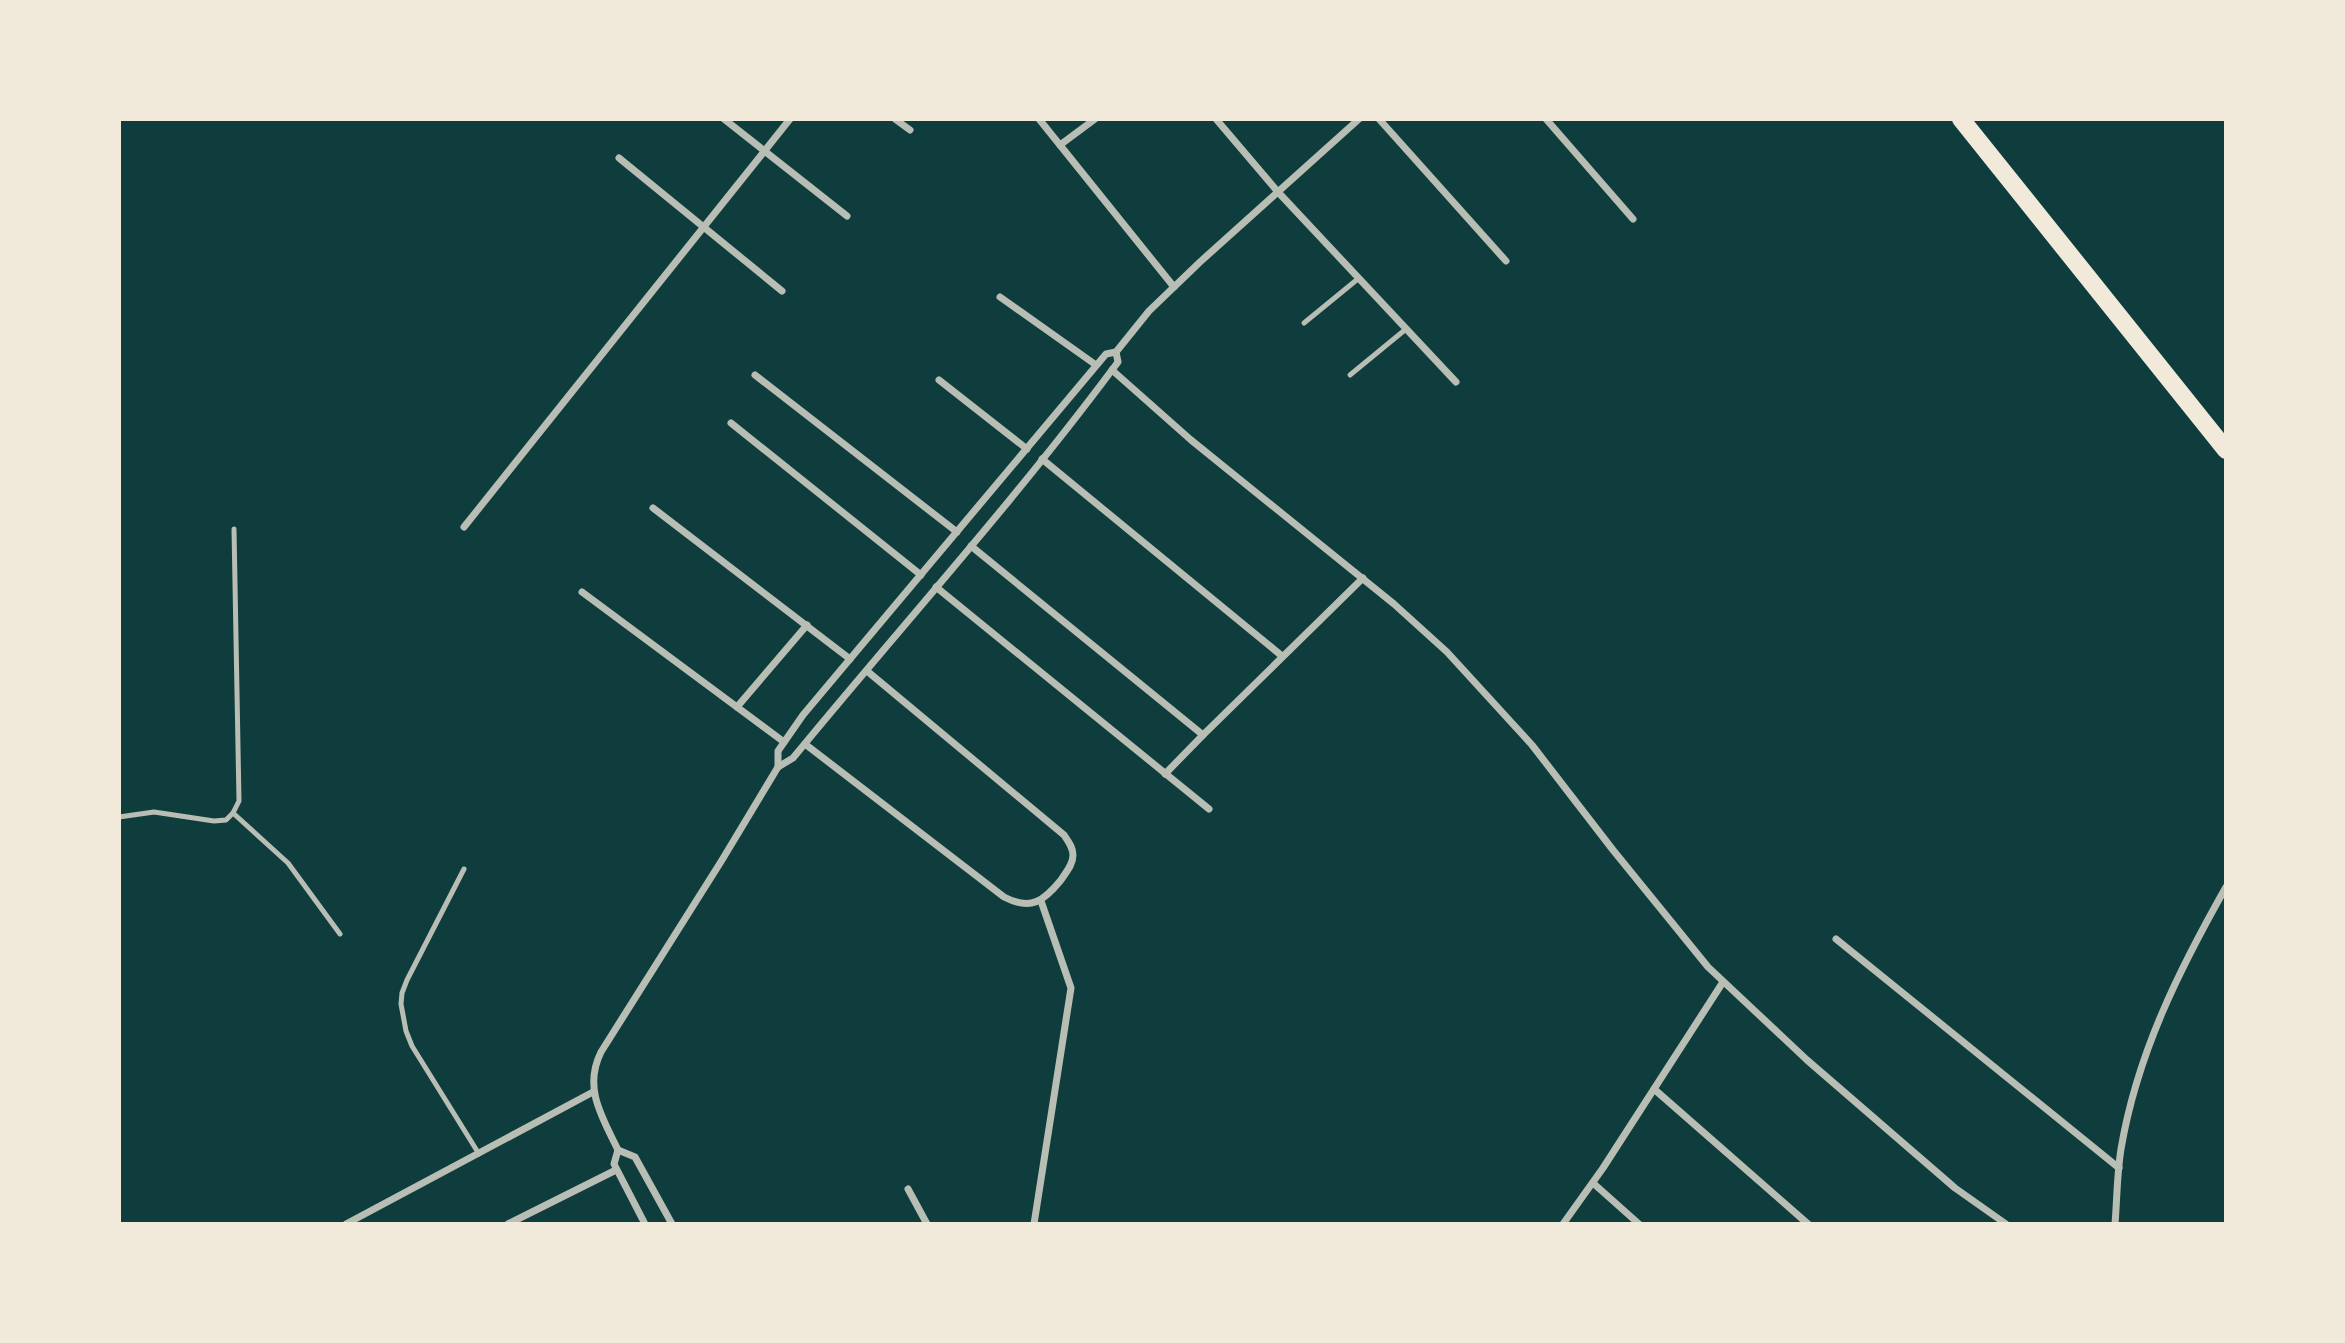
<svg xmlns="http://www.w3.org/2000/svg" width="2345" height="1343" viewBox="0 0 2345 1343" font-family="Inter,sans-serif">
  <rect width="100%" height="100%" fill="#0f3d3e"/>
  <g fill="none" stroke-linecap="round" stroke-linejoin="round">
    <!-- service -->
    <g stroke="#b8beb3" stroke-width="5">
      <polyline points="1304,323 1359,278"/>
      <polyline points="1350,375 1406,329"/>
      <polyline points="233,813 288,863 340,934"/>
      <polyline points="119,817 154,812 214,821 226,820 233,813 239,801 234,529"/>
      <polyline points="464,869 407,980 402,993 401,1004 406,1031 412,1046 479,1154"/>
    </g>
    <!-- minor -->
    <g stroke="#b8beb3" stroke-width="7">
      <polyline points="724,119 847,216"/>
      <polyline points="895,119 910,130"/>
      <polyline points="1039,119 1174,287"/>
      <polyline points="1216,119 1278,192 1456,382"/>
      <polyline points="1379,119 1506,261"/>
      <polyline points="1546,119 1633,219"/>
      <polyline points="1060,145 1095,119"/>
      <polyline points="619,158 782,291"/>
      <polyline points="1000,297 1096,365"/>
      <polyline points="1112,370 1191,440 1394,604 1447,652 1532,745 1613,850 1708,967 1807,1060 1955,1188 2006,1224"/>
      <polyline points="755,375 957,532"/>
      <polyline points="939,380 1027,449"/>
      <polyline points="731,423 921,575"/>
      <polyline points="1042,459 1282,656"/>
      <polyline points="653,508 850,659"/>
      <polyline points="464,527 790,119"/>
      <polyline points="971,546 1203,735"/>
      <polyline points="936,587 1209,809"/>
      <polyline points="582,592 784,742"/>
      <polyline points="737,707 807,625"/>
      <path d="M 805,744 L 1004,897 C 1031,911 1044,901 1061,880 C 1066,872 1073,865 1073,855 C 1073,847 1068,841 1064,835 L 867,671"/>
      <polyline points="778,767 778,751 803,715 1106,354 1116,352 1149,311 1200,262 1359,119"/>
      <polyline points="1165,774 1203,735 1363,578"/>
      <polyline points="1836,939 2119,1168"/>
      <polyline points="1654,1089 1808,1224"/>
      <polyline points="618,1150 614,1164 645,1224"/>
      <polyline points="1593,1183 1639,1224"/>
      <polyline points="908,1189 927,1224"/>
      <polyline points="346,1224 593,1092"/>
      <polyline points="508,1224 616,1170"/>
      <path d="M 672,1224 L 635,1157 L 618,1150 C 602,1117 583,1088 601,1052 L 722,860 L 778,767 L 793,758 C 899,629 1012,504 1112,370 L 1118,362 L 1116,352"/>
      <polyline points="1034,1224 1071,988 1041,901"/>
      <polyline points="1563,1224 1603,1168 1723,982"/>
      <path d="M 2115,1224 C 2117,1199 2117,1174 2121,1149 C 2137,1054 2179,970 2226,887"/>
    </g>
    <!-- primary -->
    <polyline stroke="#f1e9da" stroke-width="18" points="1961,119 2226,450"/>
  </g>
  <!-- border -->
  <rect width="2345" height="1343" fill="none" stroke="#f1e9da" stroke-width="242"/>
</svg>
